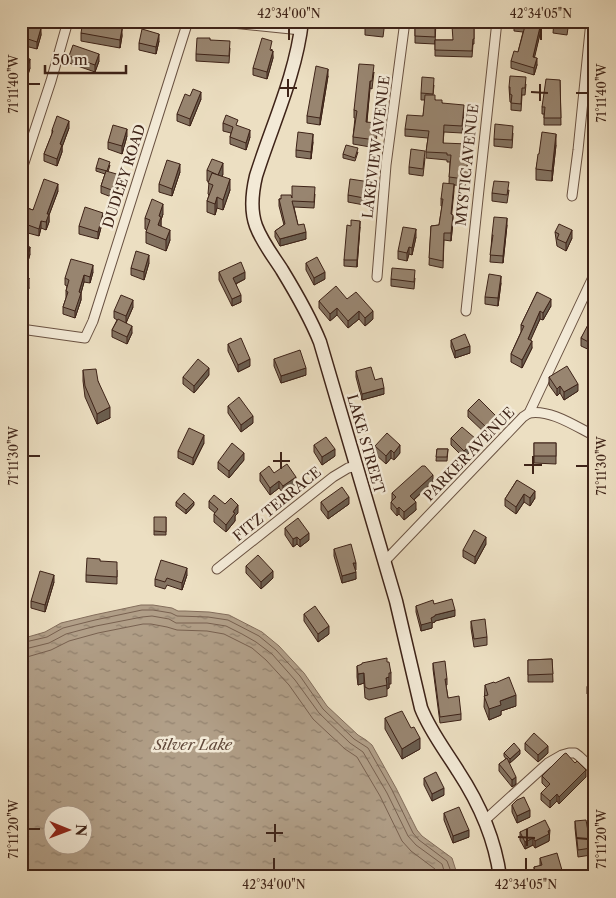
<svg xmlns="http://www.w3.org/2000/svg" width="616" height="898" viewBox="0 0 616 898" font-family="'Libre Caslon Text',serif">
  <defs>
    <pattern id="water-ripples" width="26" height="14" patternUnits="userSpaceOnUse" patternTransform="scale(1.25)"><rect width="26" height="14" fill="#b19f88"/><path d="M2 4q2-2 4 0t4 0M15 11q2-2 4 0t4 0" fill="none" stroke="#91816e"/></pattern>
  </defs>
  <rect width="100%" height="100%" fill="#ecdfc2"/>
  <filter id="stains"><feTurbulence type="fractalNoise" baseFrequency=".004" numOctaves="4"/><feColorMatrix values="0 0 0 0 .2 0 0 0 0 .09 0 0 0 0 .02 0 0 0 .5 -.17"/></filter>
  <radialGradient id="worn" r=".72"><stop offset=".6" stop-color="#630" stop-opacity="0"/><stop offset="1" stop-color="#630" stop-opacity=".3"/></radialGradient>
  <!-- water -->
  <path fill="url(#water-ripples)" stroke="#836d5b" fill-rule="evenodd" d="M 141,605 L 153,605 L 172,608 L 178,611 L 185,611 L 209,612 L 229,615 L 262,632 L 279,646 L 304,673 L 327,706 L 358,735 L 366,740 L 372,745 L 396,788 L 417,830 L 422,836 L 452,858 L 458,877 L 21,877 L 21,639 L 45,632 L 61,623 L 94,615 ZM 52,816 L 82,816 L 82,846 L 52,846 Z"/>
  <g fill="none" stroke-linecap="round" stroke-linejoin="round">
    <!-- shore -->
    <g stroke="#786150" stroke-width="1">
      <polyline points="21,643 47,637 63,628 95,620 142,610 153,610 171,613 177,616 208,617 228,620 259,636 276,650 300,676 323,709 354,739 368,748 392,790 413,833 419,840 447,861 453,877"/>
      <polyline points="21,650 49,643 66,634 96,626 142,617 152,616 169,619 176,623 207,623 226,626 242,634 256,642 272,654 295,680 319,713 350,743 363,752 387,793 408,836 416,845 442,864 446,877"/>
      <polyline points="21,657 27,657 51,650 69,641 98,633 143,624 151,624 167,627 177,630 207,631 224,634 252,648 266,660 289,685 313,719 345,749 357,757 380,796 402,841 411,851 435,869 438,877"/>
    </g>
    <!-- street casing -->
    <g stroke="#6a5242" stroke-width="11">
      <g id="street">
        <polyline points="213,21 301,30"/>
        <polyline points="21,172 51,81 68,21"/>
        <polyline points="572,196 578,150 591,21"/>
        <polyline points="377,277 386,165 405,21"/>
        <polyline points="466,311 497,21"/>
        <polyline points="21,329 85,338 93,321 188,21"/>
        <path d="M 529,413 C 550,409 575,426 595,436"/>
        <polyline points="385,561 523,417 529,413 595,273"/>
        <polyline points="217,569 333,477 348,468 357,466"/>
        <polyline points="484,821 548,763 562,755 569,753 575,753 579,756 595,771"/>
      </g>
    </g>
    <!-- secondary casing -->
    <g stroke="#3e2318" stroke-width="15">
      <path id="secondary" d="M 302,21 C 296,75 272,125 256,176 C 252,193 250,210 256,226 C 262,242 273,256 282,270 C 296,293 310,317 320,342 L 396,601 L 421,708 C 430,731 445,750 458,771 C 479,803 495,839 500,877"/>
    </g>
    <!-- street -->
    <use href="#street" stroke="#f3ead7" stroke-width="9"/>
    <!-- secondary -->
    <use href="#secondary" stroke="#f3ead7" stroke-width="12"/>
  </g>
  <!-- wall -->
  <g fill="#837260" stroke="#3e2318">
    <polygon points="24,21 42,21 40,28 41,35 37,49 25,46 25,38 27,32 25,32 25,25 24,25"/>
    <polygon points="365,21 385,21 383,37 365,35"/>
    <polygon points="436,21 435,44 415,43 415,22"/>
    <polygon points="514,21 530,21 530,25 540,34 534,57 537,65 534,75 511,68 511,61 518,52 523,32 514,31"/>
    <polygon points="554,21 569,21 567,35 553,33"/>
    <polygon points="474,25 474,44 473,44 472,57 435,56 435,40 453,40"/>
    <polygon points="121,29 122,36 120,48 81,41 81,33"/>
    <polygon points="210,40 230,48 229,63 196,61 196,54"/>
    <polygon points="159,41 156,54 139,50 139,43"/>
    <polygon points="272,49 272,51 273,58 267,79 253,75 253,68"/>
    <polygon points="21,56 30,68 24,88 21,87"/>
    <polygon points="69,56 99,61 95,72 69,63"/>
    <polygon points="374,72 372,89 370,88 367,122 377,131 376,148 353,144 353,137 355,118 354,118 354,110"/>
    <polygon points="328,76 320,125 307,123 307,116"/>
    <polygon points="560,80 561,125 544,125 544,114 542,114 542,107"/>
    <polygon points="526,84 525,95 522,95 521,111 511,110 511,102 510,102 509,87"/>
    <polygon points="434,85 433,95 435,100 464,112 462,133 444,132 443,143 468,151 467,167 469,174 468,183 466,182 465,186 454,185 451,214 453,222 451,241 444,240 443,268 429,265 431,226 439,225 442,206 441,206 441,199 449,183 450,162 447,162 447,160 426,158 426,152 428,138 405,136 405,129 423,116 425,100 421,100 421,93"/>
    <polygon points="201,99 190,126 177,121 177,114"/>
    <polygon points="223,123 238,126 250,137 246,150 230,144 230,137 231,133 223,131"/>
    <polygon points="69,128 62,147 62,152 57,166 44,161 44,154 52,134 52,130"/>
    <polygon points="513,133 512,148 494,146 494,139"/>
    <polygon points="127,136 122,154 108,149 108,142"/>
    <polygon points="313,142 311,159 296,157 296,150"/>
    <polygon points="556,145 552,181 536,180 536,169 539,154"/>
    <polygon points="358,152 355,161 343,158 343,154"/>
    <polygon points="425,158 423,176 409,174 409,167"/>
    <polygon points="595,163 595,200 591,200 591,193"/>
    <polygon points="110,165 108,172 120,183 114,198 101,193 101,186 105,174 96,171 96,168"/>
    <polygon points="207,170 223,174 222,176 230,190 223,210 217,208 215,215 207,212 207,201 209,195 208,194 209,182 207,181"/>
    <polygon points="180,172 172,196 159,192 159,184"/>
    <polygon points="370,190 369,203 364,203 364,205 348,202 348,195"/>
    <polygon points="509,190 507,203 492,201 492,193"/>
    <polygon points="58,191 49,215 49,222 46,230 41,228 39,236 28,233 28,230 23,228 23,225 21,224 21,206 33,210"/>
    <polygon points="315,194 314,208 294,207 298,225 306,239 280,246 275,237 275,231 284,225 279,206 279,199 292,198"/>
    <polygon points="163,214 161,220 161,226 170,240 166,251 146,243 146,232 147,230 145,229 145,218"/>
    <polygon points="103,220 98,239 79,234 79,226"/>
    <polygon points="507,225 503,263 490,262 492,235"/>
    <polygon points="360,227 357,267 344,266 344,260"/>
    <polygon points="555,232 572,238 566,251 557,246"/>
    <polygon points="416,237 412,255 409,254 407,261 398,259 398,251"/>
    <polygon points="21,244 30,254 27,265 21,263"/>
    <polygon points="149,263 144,280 131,275 131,268"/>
    <polygon points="306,263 325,279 314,285 306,270"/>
    <polygon points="93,272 90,283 84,282 81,293 81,300 75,318 63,314 63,307 66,298 66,291 67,286 65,285 65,278"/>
    <polygon points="219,272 245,279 236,284 241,302 232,306 219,280"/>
    <polygon points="21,275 29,288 24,302 21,301"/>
    <polygon points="415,278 414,289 391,286 391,279"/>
    <polygon points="501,283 498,306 485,304 485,297"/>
    <polygon points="537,292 551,306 543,320 540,319 530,340 532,348 522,368 511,362 511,354 521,332 521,325"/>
    <polygon points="347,299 373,319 365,326 359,319 348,328 337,315 330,321 319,308 319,301"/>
    <polygon points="133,307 126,323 132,333 127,344 112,337 112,330 117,320 114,318 114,311"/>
    <polygon points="595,316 594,352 581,346 581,338"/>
    <polygon points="451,340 470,353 455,358 451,347"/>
    <polygon points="228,344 250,366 238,372 228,351"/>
    <polygon points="274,359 306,375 281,383 274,366"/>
    <polygon points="83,370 98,381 110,418 97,424 85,397 83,381"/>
    <polygon points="356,371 375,380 384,394 362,400 356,377"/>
    <polygon points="209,375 194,393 183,384 183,377"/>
    <polygon points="549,377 578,391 564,400 560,393 557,396 549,385"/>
    <polygon points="228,406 253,423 241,432 228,413"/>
    <polygon points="468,410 496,423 486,434 468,417"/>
    <polygon points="451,438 476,446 464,458 451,445"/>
    <polygon points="204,443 193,465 178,458 178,451"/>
    <polygon points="534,443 556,443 556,464 534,463"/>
    <polygon points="314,445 335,456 322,465 314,452"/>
    <polygon points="375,446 400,453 394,460 391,458 386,464 375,454"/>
    <polygon points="437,449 448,449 447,461 436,461"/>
    <polygon points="244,460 229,478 218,469 218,462"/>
    <polygon points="595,470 595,484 592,483 592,475"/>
    <polygon points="260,473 274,473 296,484 283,493 279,488 270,495 260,481"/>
    <polygon points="517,480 535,498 530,506 524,502 516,514 505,506 505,499"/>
    <polygon points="433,482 414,500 416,510 404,520 399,514 397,516 391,509 391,502 392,501 392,493"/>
    <polygon points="209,501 225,504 238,513 235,516 235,521 226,532 214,522 214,514 215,513 209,508"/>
    <polygon points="176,502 194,505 186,514 176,506"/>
    <polygon points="321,502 349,504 328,519 321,510"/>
    <polygon points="166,517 166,535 154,535 154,531"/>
    <polygon points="285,528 309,540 300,547 297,544 293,547 285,535"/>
    <polygon points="486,544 475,564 463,557 463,550"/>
    <polygon points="334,549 356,570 355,570 356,579 342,583 334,556"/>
    <polygon points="100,561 117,570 117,584 86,582 86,575"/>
    <polygon points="246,566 273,578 261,589 246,573"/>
    <polygon points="187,575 182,590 167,585 165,589 155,586 155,579"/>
    <polygon points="54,582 45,612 31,608 31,601"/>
    <polygon points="434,604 455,616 435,621 435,622 432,623 432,628 421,631 416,612 416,606"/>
    <polygon points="304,614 329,634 318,642 304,621"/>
    <polygon points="471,621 487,637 487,645 474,647 471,628"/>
    <polygon points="552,659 553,682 528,682 528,660"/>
    <polygon points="387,662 391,673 391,684 389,684 389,688 387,689 387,696 369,700 365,698 364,683 358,685 357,677 357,666"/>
    <polygon points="433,663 447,679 447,685 446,685 448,698 461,714 461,720 440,723 433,669"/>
    <polygon points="595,675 595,697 587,694 587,687"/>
    <polygon points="485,685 516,706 501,711 501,715 489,720 484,707"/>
    <polygon points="385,718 420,749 402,759 385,729"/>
    <polygon points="525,743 548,753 538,762 525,750"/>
    <polygon points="504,753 520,754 510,763 508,761 516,784 512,787 499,771 499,764 506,759 504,756"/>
    <polygon points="542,776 586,777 559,804 557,801 550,808 541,800 541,793 547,788 542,783"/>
    <polygon points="424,778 444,795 432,801 424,785"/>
    <polygon points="512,805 530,817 517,823 512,812"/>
    <polygon points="444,813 469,837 453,843 444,820"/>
    <polygon points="575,821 588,831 591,848 591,855 578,857 575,828"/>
    <polygon points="520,832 550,837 549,837 549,841 535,848 533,845 525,849 520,840"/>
    <polygon points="540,858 564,877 534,877 534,867 540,866"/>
  </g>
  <!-- shaded-wall -->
  <g fill="#6a5d4e" stroke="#3e2318">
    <polygon points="40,21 42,21 38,34 38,27"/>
    <polygon points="540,27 540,34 533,64 533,57"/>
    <polygon points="41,28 41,35 37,49 37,42"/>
    <polygon points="122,29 122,36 120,48 120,40"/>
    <polygon points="159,34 159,41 156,54 156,47"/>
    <polygon points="273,51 273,58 267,79 267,72"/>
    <polygon points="99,54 99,61 95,72 95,65"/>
    <polygon points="537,58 537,65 534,75 534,68"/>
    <polygon points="30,59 30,68 24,88 24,78"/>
    <polygon points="328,69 328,76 320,125 320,118"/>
    <polygon points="370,81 370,88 366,129 366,122"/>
    <polygon points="201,92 201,99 190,126 190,119"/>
    <polygon points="69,121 69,128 62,147 62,152 57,166 57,159 60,144"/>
    <polygon points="127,129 127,136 122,154 122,146"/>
    <polygon points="250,130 250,137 246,150 246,143"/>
    <polygon points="313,134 313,142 311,159 311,152"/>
    <polygon points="556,134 556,145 552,181 552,171"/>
    <polygon points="223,163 223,174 218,185 218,175"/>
    <polygon points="180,164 180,172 172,196 172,189"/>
    <polygon points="120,175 120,183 114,198 114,191"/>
    <polygon points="230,179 230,190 223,210 223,200"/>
    <polygon points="370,182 370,190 369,203 369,196"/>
    <polygon points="58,184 58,191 49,215 49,222 46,230 47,214"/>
    <polygon points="454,184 454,191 451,221 451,214"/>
    <polygon points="217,197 217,208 215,215 215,204"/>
    <polygon points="163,204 163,214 161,220 161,228 158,236 159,216"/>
    <polygon points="103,213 103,220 98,239 98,232"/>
    <polygon points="453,215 453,222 451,241 451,233"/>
    <polygon points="507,218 507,225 503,263 503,256"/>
    <polygon points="41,221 41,228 39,236 39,229"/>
    <polygon points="360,221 360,227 357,267 357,260"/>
    <polygon points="416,229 416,237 412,255 412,248"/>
    <polygon points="170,230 170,240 166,251 166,240"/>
    <polygon points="572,230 572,238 566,251 566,243"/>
    <polygon points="306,232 306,239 280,246 280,239"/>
    <polygon points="30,247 30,254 27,265 27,258"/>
    <polygon points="409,247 409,254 407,261 407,253"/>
    <polygon points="149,255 149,263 144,280 144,272"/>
    <polygon points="93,265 93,272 90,283 90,277"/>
    <polygon points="245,272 245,279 233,285 233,278"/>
    <polygon points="325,272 325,279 314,285 314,278"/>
    <polygon points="84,275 84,282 81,293 81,300 75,318 75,311 79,292"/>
    <polygon points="501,276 501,283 498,306 498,298"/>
    <polygon points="29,278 29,288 24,302 24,292"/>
    <polygon points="241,295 241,302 232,306 232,299"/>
    <polygon points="551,299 551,306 543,320 543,313"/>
    <polygon points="133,300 133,307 126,323 126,316"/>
    <polygon points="337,308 337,315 330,321 330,314"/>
    <polygon points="359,311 359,319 348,328 348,321"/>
    <polygon points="373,311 373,319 365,326 365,318"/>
    <polygon points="540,311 540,319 528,346 528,339"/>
    <polygon points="132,326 132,333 127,344 127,337"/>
    <polygon points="532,341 532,348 522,368 522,360"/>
    <polygon points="470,346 470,353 455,358 455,351"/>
    <polygon points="250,359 250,366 238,372 238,365"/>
    <polygon points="209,368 209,375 194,393 194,386"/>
    <polygon points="306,368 306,375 281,383 281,376"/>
    <polygon points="578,384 578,391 564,400 564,392"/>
    <polygon points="560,386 560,393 557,396 557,389"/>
    <polygon points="384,388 384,394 362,400 362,394"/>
    <polygon points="110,407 110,418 97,424 97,414"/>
    <polygon points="253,416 253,423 241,432 241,425"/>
    <polygon points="496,416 496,423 486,434 486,427"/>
    <polygon points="204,435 204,443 193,465 193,458"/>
    <polygon points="476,439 476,446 464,458 464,451"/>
    <polygon points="400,445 400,453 394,460 394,453"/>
    <polygon points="335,449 335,456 322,465 322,457"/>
    <polygon points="391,450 391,458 386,464 386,456"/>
    <polygon points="244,453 244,460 229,478 229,471"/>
    <polygon points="433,475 433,482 410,503 410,496"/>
    <polygon points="296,477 296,484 283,493 283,486"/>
    <polygon points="279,481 279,488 270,495 270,488"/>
    <polygon points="535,491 535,498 530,506 530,498"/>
    <polygon points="524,494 524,502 516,514 516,507"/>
    <polygon points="349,497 349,504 328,519 328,512"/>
    <polygon points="194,502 194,505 186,514 186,510"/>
    <polygon points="416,502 416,510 404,520 404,512"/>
    <polygon points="238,505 238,513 235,516 235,521 226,532 226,525 233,512"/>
    <polygon points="399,507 399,514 397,516 397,509"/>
    <polygon points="309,533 309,540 300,547 300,540"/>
    <polygon points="297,537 297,544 293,547 293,539"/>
    <polygon points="486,537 486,544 475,564 475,557"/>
    <polygon points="353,563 356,563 356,570 353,571"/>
    <polygon points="187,568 187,575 182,590 182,583"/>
    <polygon points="273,571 273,578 261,589 261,582"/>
    <polygon points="356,572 356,579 342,583 342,576"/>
    <polygon points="54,575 54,582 45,612 45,605"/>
    <polygon points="455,610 455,616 435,621 435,622 432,623 432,628 421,631 421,625 431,618 435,615"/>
    <polygon points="329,626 329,634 318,642 318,634"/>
    <polygon points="364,673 364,683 358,685 358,674"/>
    <polygon points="389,677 389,688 387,689 386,678"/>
    <polygon points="516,695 516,706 501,711 501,715 489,720 489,709 500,701"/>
    <polygon points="420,738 420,749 402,759 402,749"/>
    <polygon points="548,746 548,753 538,762 538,755"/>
    <polygon points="520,750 520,754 510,763 510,759"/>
    <polygon points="586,770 586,777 559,804 559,797"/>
    <polygon points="516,777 516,784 512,787 512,780"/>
    <polygon points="444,788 444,795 432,801 432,794"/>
    <polygon points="557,794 557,801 550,808 550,801"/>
    <polygon points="530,810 530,817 517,823 517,816"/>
    <polygon points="469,830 469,837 453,843 453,836"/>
    <polygon points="550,830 549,841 535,848 535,841"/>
    <polygon points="533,838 533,845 525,849 525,842"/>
  </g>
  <!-- building -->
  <g fill="#988570" stroke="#3e2318">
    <polygon points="27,21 40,21 38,27 41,28 37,42 25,38 29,26 25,25"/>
    <polygon points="83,21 121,21 120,28 122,29 120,40 81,33"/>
    <polygon points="365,21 384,21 383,26 365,24"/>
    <polygon points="419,21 435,21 435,37 415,36 415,22 419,23"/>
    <polygon points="514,21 529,21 528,25 540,27 533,57 537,58 534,68 511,61 514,51 518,52 525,26 514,24"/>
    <polygon points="554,21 568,21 567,28 553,26"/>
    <polygon points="474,25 474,39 473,39 472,51 435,50 435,40 453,40 452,26"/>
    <polygon points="142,29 159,34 156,47 139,43"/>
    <polygon points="197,38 210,38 210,40 230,41 229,56 196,54"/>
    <polygon points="262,38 272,41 270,50 273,51 267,72 253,68"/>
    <polygon points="73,45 99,54 95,65 69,56"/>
    <polygon points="21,56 30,59 24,78 21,78"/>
    <polygon points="359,64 374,65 372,81 370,81 366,122 377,123 376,140 353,137 357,111 354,110"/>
    <polygon points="316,66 328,69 320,118 307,116"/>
    <polygon points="510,76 526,77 525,88 522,88 521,104 511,103 512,95 510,94 510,87 509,87"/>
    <polygon points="422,77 434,78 433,94 421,93"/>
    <polygon points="546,79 560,80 561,118 544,118 545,107 542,107"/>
    <polygon points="193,89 201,92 190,119 177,114 185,94 190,96"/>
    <polygon points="425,95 435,95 435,100 442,100 442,103 464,105 462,126 444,125 443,143 468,144 467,167 469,168 468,176 466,176 465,179 449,177 451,155 447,155 447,153 426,152 429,131 405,129 407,115 423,116"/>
    <polygon points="226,115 238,120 236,125 250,130 246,143 230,137 233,127 223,123"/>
    <polygon points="57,116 69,121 60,144 62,145 57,159 44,154 53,131 52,130"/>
    <polygon points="495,124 513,126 512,140 494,139"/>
    <polygon points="113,125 127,129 122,146 108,142"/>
    <polygon points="298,132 313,134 311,152 296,150"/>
    <polygon points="542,132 556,134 552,171 536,169 538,154 539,154"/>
    <polygon points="346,145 358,148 355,158 343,154"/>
    <polygon points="411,149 425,151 423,169 409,167"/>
    <polygon points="99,158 110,162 107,171 96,168"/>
    <polygon points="212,159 223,163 218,175 207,170"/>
    <polygon points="167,160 180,164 172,189 159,184"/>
    <polygon points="595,163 595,193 591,193"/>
    <polygon points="106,171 120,175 114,191 101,186"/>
    <polygon points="212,173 230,179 223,200 217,197 215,204 207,201 213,185 208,183"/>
    <polygon points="44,179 58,184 47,214 49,214 46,222 41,221 39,229 28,225 28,223 23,221 24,218 21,217 21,206 33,210"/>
    <polygon points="350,179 370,182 369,196 364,195 364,198 348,195"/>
    <polygon points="494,181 509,182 507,195 492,193"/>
    <polygon points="443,183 454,184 451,214 453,215 451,233 444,233 443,261 429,258 431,226 439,225 443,199 441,199"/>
    <polygon points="292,186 315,187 314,202 292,201 298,225 304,224 306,232 280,239 275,231 285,224 279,199 281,199 281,195 291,195 292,198"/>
    <polygon points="152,199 163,204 159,216 161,217 158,225 170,230 166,240 146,232 150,220 145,218"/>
    <polygon points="85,207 103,213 98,232 79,226"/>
    <polygon points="494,217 507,218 503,256 490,255 493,235 492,235"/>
    <polygon points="351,220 360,221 357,260 344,260 347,225 351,226"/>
    <polygon points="559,224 572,230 566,243 557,239 559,234 555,232"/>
    <polygon points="403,227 416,229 412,248 409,247 407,253 398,251"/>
    <polygon points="21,244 30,247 27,258 21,256"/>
    <polygon points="136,251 149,255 144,272 131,268"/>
    <polygon points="317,257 325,272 314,278 306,263"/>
    <polygon points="71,259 93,265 90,277 84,275 79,292 81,293 75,311 63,307 68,292 66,291 69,280 65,278"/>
    <polygon points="241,262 245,272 233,278 241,295 232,299 219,272"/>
    <polygon points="392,268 415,270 414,282 391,279"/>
    <polygon points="489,274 501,276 498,298 485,297"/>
    <polygon points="21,275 29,278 24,292 21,291"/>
    <polygon points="336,286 347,299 356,292 373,311 365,318 359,311 348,321 337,308 330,314 319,301"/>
    <polygon points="537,292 551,299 543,313 540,311 528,339 532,341 522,360 511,354 524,326 521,325"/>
    <polygon points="121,295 133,300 126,316 114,311"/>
    <polygon points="593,315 595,316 595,342 594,345 581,338"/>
    <polygon points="118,319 132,326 127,337 112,330"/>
    <polygon points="465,334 470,346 455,351 451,340"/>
    <polygon points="241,338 250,359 238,365 228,344"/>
    <polygon points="300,350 306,368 281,376 274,359"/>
    <polygon points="198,359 209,368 194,386 183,377"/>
    <polygon points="567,366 578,384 564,392 560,386 557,389 549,377"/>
    <polygon points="371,367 375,380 382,378 384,388 362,394 356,371"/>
    <polygon points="96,369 98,381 110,407 97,414 85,386 83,370"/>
    <polygon points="239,397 253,416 241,425 228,406"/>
    <polygon points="479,399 496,416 486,427 468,410"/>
    <polygon points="462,427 476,439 464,451 451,438"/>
    <polygon points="189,428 204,435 193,458 178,451"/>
    <polygon points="387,433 400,445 394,453 391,450 386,456 375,446"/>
    <polygon points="326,437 335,449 322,457 314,445"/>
    <polygon points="232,443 244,453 229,471 218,462"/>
    <rect x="534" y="443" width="22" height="13"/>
    <polygon points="437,449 448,449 447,457 436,457"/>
    <polygon points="287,464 296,477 283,486 279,481 270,488 260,473 269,466 274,473"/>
    <polygon points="422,466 425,466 433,475 410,496 416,502 404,512 399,507 397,509 391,502 396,497 392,493"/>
    <polygon points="517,480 535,491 530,498 524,494 516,507 505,499"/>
    <polygon points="342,487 349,497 328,512 321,502"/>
    <polygon points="184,493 194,502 186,510 176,502"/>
    <polygon points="214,495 225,504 231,498 238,505 233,512 235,513 226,525 214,514 218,509 209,501"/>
    <polygon points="154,517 166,517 166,532 154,531"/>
    <polygon points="298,518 309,533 300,540 297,537 293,539 285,528"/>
    <polygon points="474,530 486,537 475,557 463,550"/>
    <polygon points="351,544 356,563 353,563 356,572 342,576 334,549"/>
    <polygon points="258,555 273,571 261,582 246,566"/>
    <polygon points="87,558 100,559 100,561 117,562 117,577 86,575"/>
    <polygon points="161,560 187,568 182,583 167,578 165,582 155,579"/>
    <polygon points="40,571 54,575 45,605 31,601"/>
    <polygon points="452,599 455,610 435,615 435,616 431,618 432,622 421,625 416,606 433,600 434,604"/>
    <polygon points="315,606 329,626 318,634 304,614"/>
    <polygon points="485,619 487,637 474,639 471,621"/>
    <polygon points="387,658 387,662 389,662 391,673 389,673 389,677 386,678 387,685 369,689 365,687 364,673 358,674 357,666 362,664 362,663"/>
    <polygon points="552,659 553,674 528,675 528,660"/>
    <polygon points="445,661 447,679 445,679 448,698 459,696 461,714 440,717 433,663"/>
    <polygon points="594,674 595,675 595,691 587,687"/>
    <polygon points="509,677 516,695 500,701 501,705 489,709 484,696 488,695 485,685 494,682 495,683"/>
    <polygon points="402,711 411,728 414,727 420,738 402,749 385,718 394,714"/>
    <polygon points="534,733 548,746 538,755 525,743"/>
    <polygon points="514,743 520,750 510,759 504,753"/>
    <polygon points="566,753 575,763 577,761 586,770 559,797 557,794 550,801 541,793 550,784 542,776 564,754"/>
    <polygon points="507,758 516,777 512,780 499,764"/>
    <polygon points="436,772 444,788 432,794 424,778"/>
    <polygon points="524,797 530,810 517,816 512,805 517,800"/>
    <polygon points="459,807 469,830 453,836 444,813"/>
    <polygon points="545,820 550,830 548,831 549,834 535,841 533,838 525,842 520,832"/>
    <polygon points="586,820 588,831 589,831 591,848 578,850 575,821"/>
    <polygon points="557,853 564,877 534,877 534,876 536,875 534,867 542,865 540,858"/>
  </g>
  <!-- ticks -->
  <path fill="none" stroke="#3e2318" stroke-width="2" d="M 289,40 L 289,28M 541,40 L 541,28M 28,84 L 40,84M 279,88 L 297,88M 531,92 L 548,93M 576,93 L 588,93M 288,97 L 288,79M 540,101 L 540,84M 28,456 L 40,456M 273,461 L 290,461M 524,465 L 542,465M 576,466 L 588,466M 281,469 L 281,452M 533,474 L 533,456M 28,829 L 40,829M 266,833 L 283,833M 518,837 L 535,838M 576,838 L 588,839M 275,842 L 275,824M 527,846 L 527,829M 274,870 L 274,858M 526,870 L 526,858"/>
  <g text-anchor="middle" stroke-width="5" stroke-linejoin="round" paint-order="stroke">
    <!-- street labels -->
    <g font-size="14" fill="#3e2318" stroke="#f3ead7">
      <text transform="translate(376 147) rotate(-83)" y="5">LAKEVIEW AVENUE</text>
      <text transform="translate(467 165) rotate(-84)" y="5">MYSTIC AVENUE</text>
      <text transform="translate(124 176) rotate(-72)" y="5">DUDLEY ROAD</text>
      <text transform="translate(366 444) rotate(74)" y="5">LAKE STREET</text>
      <text transform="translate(469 454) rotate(-46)" y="5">PARKER AVENUE</text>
      <text transform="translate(277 504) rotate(-39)" y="5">FITZ TERRACE</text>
    </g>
    <!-- water labels -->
    <g font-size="15" font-style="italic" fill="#60483a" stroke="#f3ead7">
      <text x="193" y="750">Silver Lake</text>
    </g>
  </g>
  <!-- margin -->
  <rect width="616" height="898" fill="none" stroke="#ecdfc2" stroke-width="55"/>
  <!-- north arrow -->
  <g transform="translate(68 830) rotate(91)"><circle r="24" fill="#f3ead7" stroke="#ab9a8b"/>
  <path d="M0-4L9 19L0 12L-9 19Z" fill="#8f2418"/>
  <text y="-8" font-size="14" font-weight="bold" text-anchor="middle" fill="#3e2318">N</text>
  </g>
  <!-- scale -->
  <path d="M45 65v8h81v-8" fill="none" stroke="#3e2318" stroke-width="2.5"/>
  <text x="52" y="65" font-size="15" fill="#3e2318" stroke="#f3ead7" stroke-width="4" paint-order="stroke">50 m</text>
  <rect x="28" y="28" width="560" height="842" fill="none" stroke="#3e2318" stroke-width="2"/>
  <g font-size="12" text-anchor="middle" fill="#3e2318">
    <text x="289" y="18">42°34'00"N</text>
    <text x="541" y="18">42°34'05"N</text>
    <text transform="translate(14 84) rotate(-90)" y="4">71°11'40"W</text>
    <text transform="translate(602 93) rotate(-90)" y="4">71°11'40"W</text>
    <text transform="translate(14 456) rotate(-90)" y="4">71°11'30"W</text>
    <text transform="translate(602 466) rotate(-90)" y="4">71°11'30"W</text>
    <text transform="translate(14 829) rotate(-90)" y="4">71°11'20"W</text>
    <text transform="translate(602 839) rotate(-90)" y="4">71°11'20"W</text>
    <text x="274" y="889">42°34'00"N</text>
    <text x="526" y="889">42°34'05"N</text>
  </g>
  <rect width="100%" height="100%" filter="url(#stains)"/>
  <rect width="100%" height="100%" fill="url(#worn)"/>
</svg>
